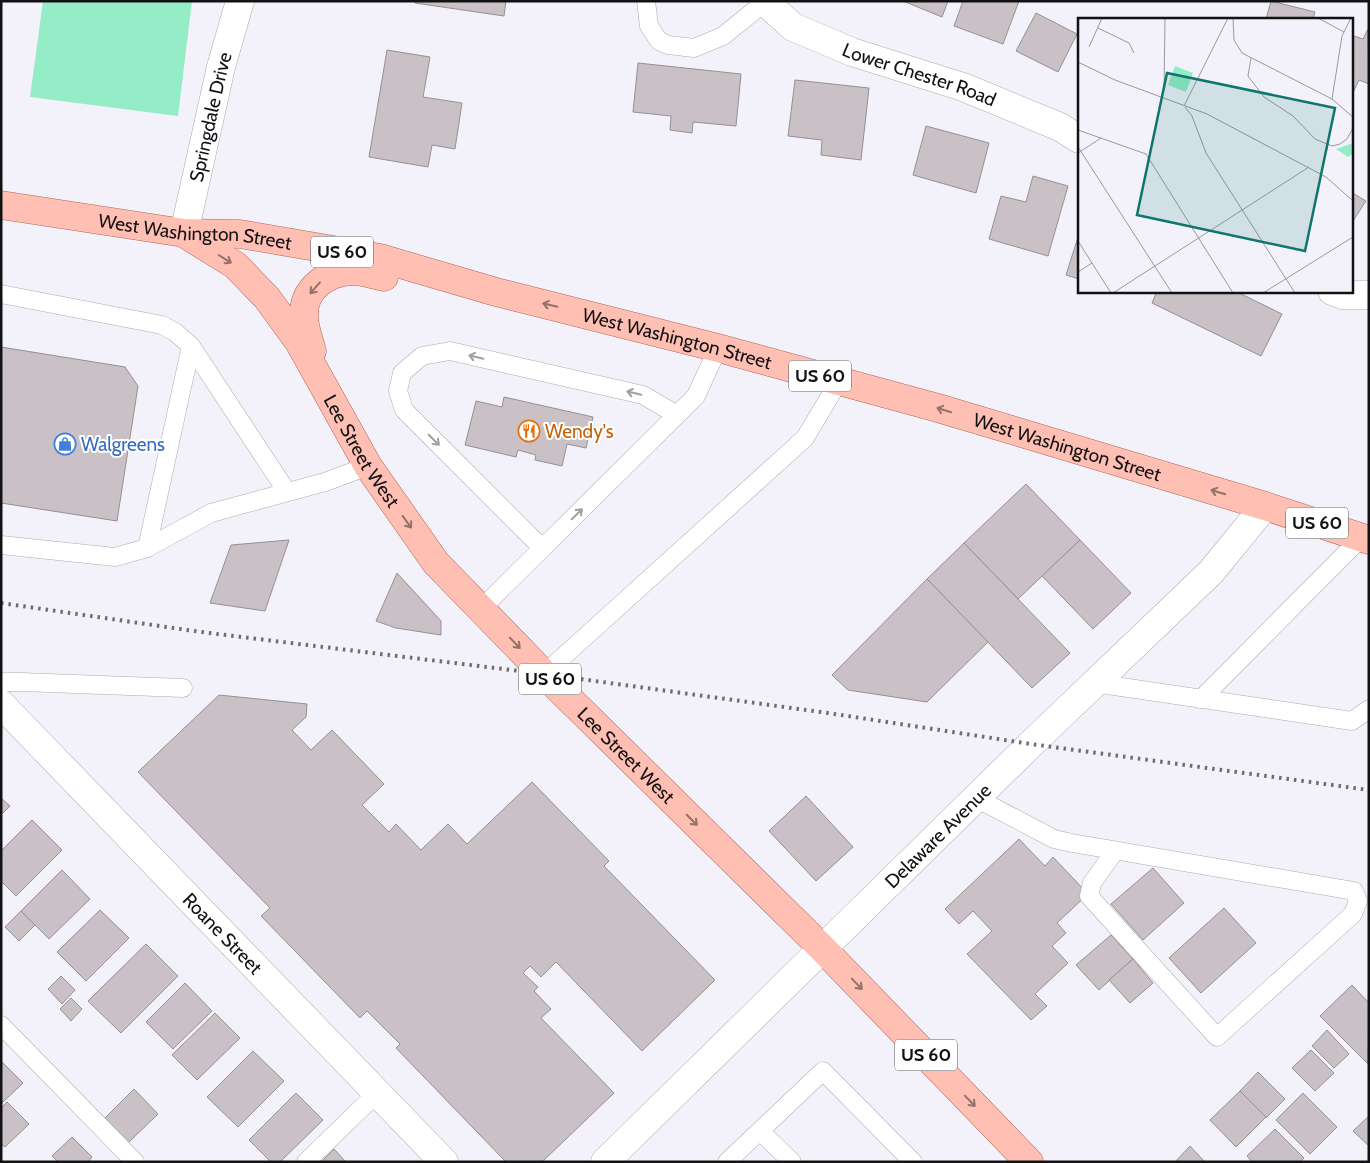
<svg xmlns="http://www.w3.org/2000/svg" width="1370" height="1163" viewBox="0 0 1370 1163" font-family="Cabin,sans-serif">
  <rect width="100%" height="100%" fill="#f3f2fa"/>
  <!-- green -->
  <polygon fill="#94edc6" points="43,1 192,1 178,116 30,97"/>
  <!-- building -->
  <g fill="#c9c1c5" stroke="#968f93">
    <polygon points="415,1 506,1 504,16 415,3"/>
    <polygon points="903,1 948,1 942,17"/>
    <polygon points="963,1 1019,1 1003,44 954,26"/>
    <polygon points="1271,1 1315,12 1313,19 1266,19"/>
    <polygon points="1036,13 1077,34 1058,72 1016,51"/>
    <polygon points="1368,29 1369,84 1359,80 1351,97 1351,35 1363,39"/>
    <polygon points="387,50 430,57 423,97 462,103 455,149 432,145 428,167 369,157"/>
    <polygon points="638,63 741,74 736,126 693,122 692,133 670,130 671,116 633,112"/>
    <polygon points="795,80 869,88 861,160 821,155 822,140 788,136"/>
    <polygon points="926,126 989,143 976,193 913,175"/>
    <polygon points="1033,176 1068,186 1048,256 989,239 1001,196 1026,202"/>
    <polygon points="1351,192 1366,201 1351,224"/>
    <polygon points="1079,234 1079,279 1066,275"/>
    <polygon points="1157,291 1235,291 1282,314 1261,356 1152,303"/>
    <polygon points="1,347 125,367 138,386 117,521 1,503"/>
    <polygon points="504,397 593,417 586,448 567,444 562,466 535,460 536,455 518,450 516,457 465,445 476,401 502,407"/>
    <polygon points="1026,484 1080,540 1018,599 964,543"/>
    <polygon points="289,540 265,611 210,603 231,545"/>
    <polygon points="1080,540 1131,593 1093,629 1042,576"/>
    <polygon points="964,543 1070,653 1032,688 927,579"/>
    <polygon points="397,573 441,621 441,635 396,628 376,621"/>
    <polygon points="927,579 988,642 927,702 848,690 832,675"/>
    <polygon points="219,695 307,704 306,717 292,730 311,750 332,730 384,784 362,805 389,832 396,824 421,850 448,824 467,844 532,782 609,861 604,866 715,980 642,1051 556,962 541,977 530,966 523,973 538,987 534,991 551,1009 541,1018 614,1093 542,1162 506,1162 396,1048 400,1044 367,1011 360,1018 261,916 270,908 138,772"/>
    <polygon points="806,796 853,847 816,881 769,831"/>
    <polygon points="1,798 10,806 1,815"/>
    <polygon points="32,820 62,850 16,896 1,881 1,851"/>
    <polygon points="1019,839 1045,866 1053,857 1088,894 1057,923 1066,933 1052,946 1068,963 1035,994 1047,1006 1031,1020 967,954 992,931 973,911 959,924 945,909"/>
    <polygon points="1153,868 1184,903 1143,940 1111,904"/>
    <polygon points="62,870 90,899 49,939 21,911"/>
    <polygon points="1224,908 1256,943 1201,993 1169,958"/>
    <polygon points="100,910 129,938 86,981 57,952"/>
    <polygon points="21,911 35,925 19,941 5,927"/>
    <polygon points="1111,935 1133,959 1099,990 1076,965"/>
    <polygon points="146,944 178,976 121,1033 88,1001"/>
    <polygon points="1133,959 1153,983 1130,1003 1109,980"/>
    <polygon points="61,976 75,990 62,1004 48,989"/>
    <polygon points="185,983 212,1011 173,1049 146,1022"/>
    <polygon points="1352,985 1369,1003 1368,1064 1320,1016"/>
    <polygon points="71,998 82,1009 71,1021 60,1009"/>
    <polygon points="215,1013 240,1038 197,1080 172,1055"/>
    <polygon points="1327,1030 1349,1054 1334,1068 1312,1046"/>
    <polygon points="1311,1050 1334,1073 1315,1091 1292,1068"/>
    <polygon points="253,1051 284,1081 238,1127 207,1097"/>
    <polygon points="1,1061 23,1083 1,1104"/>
    <polygon points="1258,1072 1285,1099 1266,1118 1240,1091"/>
    <polygon points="134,1089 158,1114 128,1143 104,1119"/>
    <polygon points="1240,1091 1266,1117 1236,1147 1210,1120"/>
    <polygon points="296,1093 323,1120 280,1162 271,1162 249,1140"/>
    <polygon points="1303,1093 1337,1127 1310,1154 1276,1120"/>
    <polygon points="7,1102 29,1124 5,1147 1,1144 1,1108"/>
    <polygon points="1369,1116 1369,1146 1353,1131"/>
    <polygon points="1275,1129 1304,1158 1300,1162 1252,1162 1247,1156"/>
    <polygon points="72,1137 92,1157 88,1162 58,1162 52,1156"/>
    <polygon points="1190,1146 1205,1162 1175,1162"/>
    <polygon points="334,1149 346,1162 321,1162"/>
  </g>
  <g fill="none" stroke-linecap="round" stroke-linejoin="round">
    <!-- lane casing -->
    <g stroke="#ababb2" stroke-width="19">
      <g id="lane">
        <polyline points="646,1 649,26 659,41 668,45 694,48 723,36 765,2"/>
        <polyline points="1,294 162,325 175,332 191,346 287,492"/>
        <polyline points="1,545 115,557 147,548 211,513 325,482 368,466"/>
        <polyline points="147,548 191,346"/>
        <polyline points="542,548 404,410 398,391 402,373 422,356 450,351 643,395 677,415"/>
        <polyline points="481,609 696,396 718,348"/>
        <polyline points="544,674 805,438 839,381"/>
        <polyline points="1,682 21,682 183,688"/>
        <polyline points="1094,683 1352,721 1369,709"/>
        <polyline points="1201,699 1361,538"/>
        <polyline points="976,798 1054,839 1072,843 1354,891 1358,901 1353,914 1217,1037 1089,896 1092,883 1115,851"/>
        <polyline points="1,1025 135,1162"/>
        <polyline points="760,1131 792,1162"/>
        <polyline points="306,1162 377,1093"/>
        <polyline points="727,1162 823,1071 913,1162"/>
      </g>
    </g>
    <!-- street casing -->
    <g stroke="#ababb2" stroke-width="29">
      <g id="street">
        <path id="s1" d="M 764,1 L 793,27 L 852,52 L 963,87 L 1060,127 L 1079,139"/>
        <path id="s2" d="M 184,233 L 221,67 L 240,1"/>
        <polyline points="1332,291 1343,295 1369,295"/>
        <path id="s3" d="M 1,704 L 444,1162"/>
      </g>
    </g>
    <!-- secondary casing -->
    <g stroke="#ababb2" stroke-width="29">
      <g id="secondary">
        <path id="s4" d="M 605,1162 L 1031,744 L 1211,572 L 1265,506"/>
      </g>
    </g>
    <!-- primary casing -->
    <g stroke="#ac6759" stroke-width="29">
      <g id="primary">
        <path id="s5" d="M 1,205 L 184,233 L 240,234 L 380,258 L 496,292 L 718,348 L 938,408 L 1265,506 L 1369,540"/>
        <path id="s6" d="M 185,234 L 235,265 L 267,298 L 299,342 L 368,466 L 436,563 L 544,674 L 823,949 L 1029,1162"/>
        <path d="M 312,351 C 309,340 304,327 304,316 C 303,288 327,272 353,271 C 362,271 374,275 384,277"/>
      </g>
    </g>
    <!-- lane -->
    <use href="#lane" stroke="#fff" stroke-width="18"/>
    <!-- street -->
    <use href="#street" stroke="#fff" stroke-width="28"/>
    <!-- secondary -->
    <use href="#secondary" stroke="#fff" stroke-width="28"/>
    <!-- primary -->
    <use href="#primary" stroke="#ffbfb2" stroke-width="28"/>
    <!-- rail -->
    <polyline stroke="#6c6c71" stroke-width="4" stroke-dasharray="2.5 5" stroke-linecap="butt" points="1,603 201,632 544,674 828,713 1031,744 1369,790"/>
  </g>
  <!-- one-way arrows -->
  <defs><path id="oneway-shaft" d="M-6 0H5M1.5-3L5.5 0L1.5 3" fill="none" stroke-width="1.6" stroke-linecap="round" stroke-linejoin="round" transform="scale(1.25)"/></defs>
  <g stroke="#94716b">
    <use href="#oneway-shaft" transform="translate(225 259) rotate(32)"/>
    <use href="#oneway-shaft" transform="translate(315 288) rotate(131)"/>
    <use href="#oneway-shaft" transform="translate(550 305) rotate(-167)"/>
    <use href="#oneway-shaft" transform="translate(944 410) rotate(-163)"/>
    <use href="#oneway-shaft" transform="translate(1218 492) rotate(-163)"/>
    <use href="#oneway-shaft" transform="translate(407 522) rotate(54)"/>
    <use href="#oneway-shaft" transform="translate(515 643) rotate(46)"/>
    <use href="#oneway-shaft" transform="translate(692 820) rotate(45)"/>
    <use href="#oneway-shaft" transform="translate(857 984) rotate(46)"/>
    <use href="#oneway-shaft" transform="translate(970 1101) rotate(46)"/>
  </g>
  <g stroke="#a0a0a1">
    <use href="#oneway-shaft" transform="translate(476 357) rotate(-167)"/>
    <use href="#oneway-shaft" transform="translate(634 393) rotate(-167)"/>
    <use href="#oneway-shaft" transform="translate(434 440) rotate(45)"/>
    <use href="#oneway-shaft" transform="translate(577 514) rotate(-44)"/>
  </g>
  <!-- icons -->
  <defs>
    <g id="restaurant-ring" transform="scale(1.125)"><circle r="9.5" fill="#fff" stroke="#e8710a" stroke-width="1.5"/><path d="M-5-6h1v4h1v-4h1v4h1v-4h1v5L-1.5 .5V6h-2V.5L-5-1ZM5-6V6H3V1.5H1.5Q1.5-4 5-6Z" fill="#e8710a"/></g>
    <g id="shop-ring" transform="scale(1.125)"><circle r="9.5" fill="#fff" stroke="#3f7fe0" stroke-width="1.5"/><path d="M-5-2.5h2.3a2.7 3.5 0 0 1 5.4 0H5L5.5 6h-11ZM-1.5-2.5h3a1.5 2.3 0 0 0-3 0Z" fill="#3f7fe0"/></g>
  </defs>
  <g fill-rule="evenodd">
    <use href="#restaurant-ring" x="529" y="431"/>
    <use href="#shop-ring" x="65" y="444"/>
  </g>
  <g text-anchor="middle" stroke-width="4" stroke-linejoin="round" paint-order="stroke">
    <!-- shield labels -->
    <g fill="#fff" stroke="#59595b" stroke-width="1">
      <rect x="311" y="236.5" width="62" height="31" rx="4"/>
      <rect x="789" y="360.5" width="62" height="31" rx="4"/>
      <rect x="1286" y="507.5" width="62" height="31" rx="4"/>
      <rect x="519" y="663.5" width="62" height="31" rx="4"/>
      <rect x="895" y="1039.5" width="62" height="31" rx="4"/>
    </g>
    <g font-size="18" font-weight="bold" fill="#121215">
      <text x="342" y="258">US 60</text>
      <text x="820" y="382">US 60</text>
      <text x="1317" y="529">US 60</text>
      <text x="550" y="685">US 60</text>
      <text x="926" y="1061">US 60</text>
    </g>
    <!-- street labels -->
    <g font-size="19" fill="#121215" stroke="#fff">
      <text dy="7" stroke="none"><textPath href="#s1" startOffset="174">Lower Chester Road</textPath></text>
      <text dy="7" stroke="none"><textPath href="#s2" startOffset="119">Springdale Drive</textPath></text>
      <text dy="7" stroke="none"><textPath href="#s5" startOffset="196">West Washington Street</textPath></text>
      <text dy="7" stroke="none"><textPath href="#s5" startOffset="691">West Washington Street</textPath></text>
      <text dy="7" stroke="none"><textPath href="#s5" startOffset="1096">West Washington Street</textPath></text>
      <text dy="7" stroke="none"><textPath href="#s6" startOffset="285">Lee Street West</textPath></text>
      <text dy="7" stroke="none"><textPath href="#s6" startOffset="690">Lee Street West</textPath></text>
      <text dy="7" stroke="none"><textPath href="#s4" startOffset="466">Delaware Avenue</textPath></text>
      <text dy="7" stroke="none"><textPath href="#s3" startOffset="319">Roane Street</textPath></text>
    </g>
    <!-- food labels -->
    <g font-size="19" fill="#c56008" stroke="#fff" text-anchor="start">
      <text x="545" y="438">Wendy's</text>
    </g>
    <!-- shop labels -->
    <g font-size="19" fill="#366cbe" stroke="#fff" text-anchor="start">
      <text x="81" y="451">Walgreens</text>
    </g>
  </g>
  <!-- overview -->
  <g transform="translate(1078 18)">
    <rect width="275" height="275" fill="#f3f2fa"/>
    <path d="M 97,48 L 115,55 L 108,74 L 90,67 ZM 275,125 L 275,136 L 270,139 L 258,131 Z" fill="#94edc6"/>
    <path fill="none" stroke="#99989e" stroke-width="1" d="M 155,0 L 156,22 L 164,35 L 254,81M 240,0 L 266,14M 20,10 L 51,25 L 56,35M 11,29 L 24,0M 173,40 L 170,58 L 186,79 L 215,98 L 237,121 L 254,128 L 262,126 L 269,121 L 275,110M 0,44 L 37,62 L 129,96 L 248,159 L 275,183M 83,79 L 86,71 L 87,0M 254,81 L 264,18 L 273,0M 254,81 L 275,99M 106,88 L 150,0M 107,89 L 114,98 L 128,135 L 217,275M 0,112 L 68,136 L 155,275M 0,129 L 94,275M 0,135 L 23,120M 0,223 L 33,275M 0,254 L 14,245M 35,275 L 231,149M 185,275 L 275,219"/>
    <path fill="#0f766e" fill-opacity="0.15" stroke="#0f766e" stroke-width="2.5" d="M 89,55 L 257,90 L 227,233 L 59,197 Z"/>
    <rect width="275" height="275" fill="none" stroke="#121215" stroke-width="2.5"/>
  </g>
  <!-- border -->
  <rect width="1370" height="1163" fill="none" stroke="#121215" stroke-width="5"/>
</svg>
